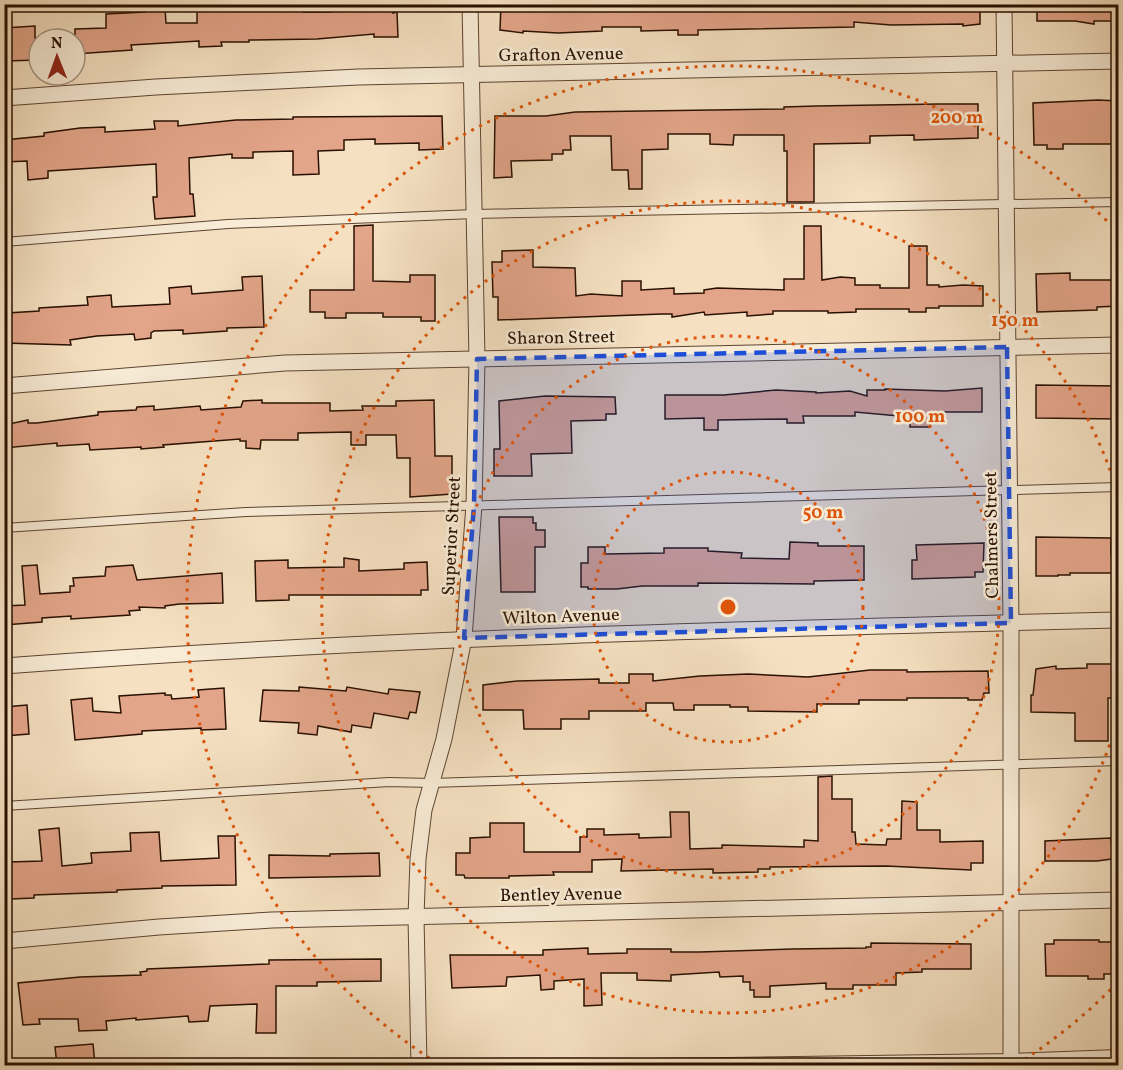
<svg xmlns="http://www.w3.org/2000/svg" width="1123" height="1070" viewBox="0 0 1123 1070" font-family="Vollkorn,serif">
  <rect width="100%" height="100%" fill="#f5e1c2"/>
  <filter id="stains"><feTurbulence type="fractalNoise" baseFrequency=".00333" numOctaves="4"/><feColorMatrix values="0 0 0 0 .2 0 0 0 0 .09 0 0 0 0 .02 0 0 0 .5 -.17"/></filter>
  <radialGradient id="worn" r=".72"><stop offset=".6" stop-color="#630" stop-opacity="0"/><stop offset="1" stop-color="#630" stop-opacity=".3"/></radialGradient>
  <!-- building -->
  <g fill="#e3a58a" stroke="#2a1000" stroke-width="1.5">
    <polygon points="217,4 303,4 303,12 332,12 332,11 339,10 339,4 393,4 393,13 397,12 398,37 374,37 374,34 317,39 249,40 249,42 221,42 222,46 199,47 199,41 131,45 132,50 75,54 75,29 106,28 106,14 145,12 145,9 165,8 166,23 197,23 197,9 218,7"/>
    <polygon points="501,4 980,4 980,24 963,26 963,24 891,25 854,22 854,27 698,30 698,35 678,35 678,30 641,31 641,27 602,27 602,31 558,33 523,31 523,33 500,30"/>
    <polygon points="1037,4 1119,4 1119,21 1094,21 1094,24 1075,21 1037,21"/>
    <polygon points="35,26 35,38 39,38 39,60 4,61 4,28"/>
    <polygon points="1098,100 1119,101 1119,144 1063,144 1063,149 1047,149 1047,145 1034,145 1033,103"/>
    <polygon points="939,104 978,104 978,138 914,140 914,135 870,136 870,143 814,144 814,202 787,202 787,151 784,151 784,135 734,135 733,145 710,144 710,134 668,134 668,149 642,150 642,189 629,189 628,170 612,170 611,136 570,136 571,150 563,150 563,154 552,154 552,160 511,161 512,177 494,178 495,116 546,116 575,112 784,109 784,107 816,106"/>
    <polygon points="442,116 443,149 419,150 419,143 375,144 375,139 344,140 344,150 318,151 319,174 293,175 293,151 253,152 253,158 232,158 232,154 189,158 190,194 193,194 195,216 155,219 153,197 157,197 156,164 48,171 48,178 28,180 27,161 4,162 4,140 44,136 44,133 80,128 105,127 105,132 155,129 154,121 178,121 178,126 236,120 293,119 293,117"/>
    <polygon points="373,225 373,281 410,282 410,275 435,275 435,321 421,321 421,317 383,317 383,313 346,313 346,318 325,318 325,312 310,312 310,290 354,290 354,226"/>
    <polygon points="804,226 821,226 822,280 840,277 855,278 855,285 880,285 880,288 909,288 909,246 927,246 927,285 939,285 939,287 963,285 983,286 983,306 939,306 939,308 926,308 926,312 909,312 909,309 856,309 856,312 828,313 828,311 773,311 773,314 747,316 747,312 705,315 704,312 672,317 672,314 662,314 498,320 498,297 493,297 492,262 502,262 502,251 533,250 533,267 575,268 576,296 591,294 622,296 622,281 641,281 641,290 674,288 674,294 704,293 704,290 717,288 784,290 784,279 804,279"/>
    <polygon points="1070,273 1070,280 1119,280 1119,306 1097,307 1097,310 1037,312 1036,274"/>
    <polygon points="262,276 264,327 227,328 227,331 183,334 183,330 154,331 151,333 151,338 135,340 134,334 97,336 70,340 71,345 4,343 7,313 39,311 39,308 88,305 87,297 111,295 112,307 170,304 169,288 191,286 192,294 243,290 242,277"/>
    <polygon points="1036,385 1119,386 1119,419 1036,418"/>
    <polygon points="982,388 982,412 937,412 937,414 930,414 930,427 910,427 910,417 855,412 855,416 803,416 804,423 787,423 787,419 718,420 718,430 704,430 704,418 665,419 665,395 724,395 776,390 816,392 816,393 850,391 867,396 867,390 885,390 885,389 945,391"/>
    <polygon points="545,396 615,397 616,414 606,414 606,420 571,421 572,453 531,454 532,476 494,476 494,449 500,449 499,401"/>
    <polygon points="262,400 262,403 330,403 330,411 363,410 362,406 396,406 396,401 434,400 435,456 452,456 452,494 410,497 410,458 397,458 396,435 366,435 366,445 351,445 351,432 298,433 298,440 261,440 260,449 246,448 246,441 240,441 240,439 163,445 164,447 141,449 141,447 90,450 89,444 57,446 57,443 4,448 4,425 28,420 28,423 37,423 98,415 98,412 136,410 137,407 154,406 154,410 200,406 201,410 241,407 243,401"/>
    <polygon points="499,517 533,517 533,523 536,523 536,530 545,530 545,547 535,547 535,592 501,592"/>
    <polygon points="1036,537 1111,538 1111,555 1119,555 1119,573 1070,573 1070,575 1058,575 1058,576 1036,576"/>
    <polygon points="790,542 818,543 818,546 864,546 864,580 814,581 814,584 698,583 698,586 642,586 617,589 588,589 588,587 581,587 581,563 588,563 588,547 605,547 605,554 664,553 664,548 708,548 708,551 742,553 741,558 789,559"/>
    <polygon points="984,543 983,572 975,572 975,577 912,579 912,560 917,560 916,545"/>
    <polygon points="344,558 359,560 359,571 404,569 404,563 427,562 428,590 421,590 421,595 289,595 289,600 256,601 255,561 288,560 288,568 344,567"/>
    <polygon points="37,565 40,594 70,592 70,586 74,586 73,578 105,576 106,567 133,565 137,580 222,573 223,603 179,604 165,606 165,608 139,607 140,610 129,611 130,615 71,619 71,616 42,618 42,622 4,625 4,606 25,605 22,566"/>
    <polygon points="1087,664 1113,664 1113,698 1108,698 1108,741 1075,741 1075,713 1031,712 1031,695 1033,695 1036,669 1056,666 1056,669 1087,668"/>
    <polygon points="870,670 907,670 907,672 988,671 989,693 984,693 982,700 968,700 968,698 907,698 907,700 859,700 859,704 817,704 817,712 748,711 748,707 730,707 730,705 694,705 694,710 674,710 673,703 646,703 646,711 589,711 589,719 561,719 561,729 524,729 523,710 483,710 483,685 517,681 599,679 599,683 629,683 629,674 653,674 653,681 700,676 748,674 808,677"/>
    <polygon points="299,687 346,691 347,687 388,694 389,689 420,692 416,713 410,712 408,719 374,713 371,728 352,725 351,732 318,726 317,735 298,733 299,723 260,721 263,690 299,691"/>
    <polygon points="224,688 226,729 201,730 201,728 142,731 142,734 75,740 71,700 92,698 93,711 121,713 119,696 165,693 165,695 171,695 172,699 199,697 198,690"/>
    <polygon points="27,705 29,734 4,736 4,707"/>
    <polygon points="832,776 832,799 852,799 852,832 855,832 856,844 886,845 887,839 901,839 902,801 917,802 917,830 940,830 940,842 983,841 983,863 971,863 971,870 886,866 770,867 770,869 758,869 758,872 713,873 713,869 621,871 622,859 592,860 592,872 553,872 554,875 509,876 509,878 465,878 464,875 456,875 456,853 470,853 470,838 490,837 490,823 524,823 524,852 580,852 580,837 587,837 587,829 604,829 604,835 639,834 639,838 671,837 670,812 689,812 690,849 722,848 722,845 804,847 804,840 818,841 818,777"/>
    <polygon points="59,828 62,866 92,863 91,853 131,851 130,833 159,832 161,861 219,858 218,836 235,836 236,885 162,886 162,888 117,890 117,892 34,895 34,898 11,899 9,862 42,861 39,830"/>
    <polygon points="1111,838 1111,842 1119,842 1119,858 1097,861 1045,861 1045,841"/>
    <polygon points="379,853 380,876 269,878 269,855 330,856 330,854"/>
    <polygon points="1054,940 1099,940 1099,942 1112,942 1112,955 1115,955 1115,974 1104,974 1104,979 1088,979 1088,976 1046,976 1045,944 1054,944"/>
    <polygon points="871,943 971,944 971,969 922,969 922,972 896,973 896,985 853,985 853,989 826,989 826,983 770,986 770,997 754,997 754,990 750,990 750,982 743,982 743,976 720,977 719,972 671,975 671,981 637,980 637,973 601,973 602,1005 584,1006 584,979 554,981 554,989 541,990 540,975 507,977 506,986 452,988 450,955 543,955 543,950 588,948 588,954 627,953 627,949 671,949 671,952 700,952 792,949 866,948 866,947 871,947"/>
    <polygon points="381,959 381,981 317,982 317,986 276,986 276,1033 256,1033 257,1004 210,1006 208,1021 189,1022 188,1016 136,1020 136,1018 106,1021 107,1030 79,1031 78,1019 39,1019 40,1024 23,1025 18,983 80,977 141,975 140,972 147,971 147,969 269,964 269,960"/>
    <polygon points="93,1044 95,1065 57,1065 55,1047"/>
  </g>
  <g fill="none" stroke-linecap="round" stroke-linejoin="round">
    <!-- service casing -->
    <g stroke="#5d4430" stroke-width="10">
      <g id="service">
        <polyline points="4,242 228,224 474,214 1118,202"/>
        <polyline points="4,528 246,512 1118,487"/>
        <polyline points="4,806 389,782 431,783 1118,761"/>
        <polyline points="443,1066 1011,1058 1118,1054"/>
      </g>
    </g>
    <!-- minor casing -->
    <g stroke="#5d4430" stroke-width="17">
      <g id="minor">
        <polyline points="1004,4 1011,623 1011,1066"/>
        <polyline points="4,98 156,87 358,77 1118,61"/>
        <polyline points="4,386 285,363 1118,345"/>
        <path d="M 4,666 C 375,638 747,629 1118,620"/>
        <polyline points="4,941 159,927 272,920 1118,900"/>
        <polyline points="419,1066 416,917 418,859 424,810 444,739 464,638 474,505 477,359 470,4"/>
      </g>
    </g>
    <!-- service -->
    <use href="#service" stroke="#f8ecd7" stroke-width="8"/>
    <!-- minor -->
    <use href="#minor" stroke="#f8ecd7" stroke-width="15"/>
  </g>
  <!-- marked area -->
  <path fill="#1d4ed8" fill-opacity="0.2" stroke="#1d4ed8" stroke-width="4.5" stroke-dasharray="12 8" stroke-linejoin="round" d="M 1007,347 L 1011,623 L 464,638 L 474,505 L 477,359 Z"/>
  <!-- distance rings -->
  <g fill="none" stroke="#de550b" stroke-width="3" stroke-dasharray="3 6">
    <circle cx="728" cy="607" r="135"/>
    <circle cx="728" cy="607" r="271"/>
    <path d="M1118 719A406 406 0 1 1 1118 495"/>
    <path d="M1117 983A541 541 0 0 1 1019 1063M437 1063A541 541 0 1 1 1117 231"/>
  </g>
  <g text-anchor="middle" stroke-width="5" stroke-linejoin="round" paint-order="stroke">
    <!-- street labels -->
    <g font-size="18" fill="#2a1000" stroke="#f8ecd7">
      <text transform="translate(561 54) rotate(-1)" y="6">Grafton Avenue</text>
      <text transform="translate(561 337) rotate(-1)" y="6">Sharon Street</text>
      <text transform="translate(991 535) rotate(-91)" y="6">Chalmers Street</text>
      <text transform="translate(451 536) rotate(-87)" y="6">Superior Street</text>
      <text transform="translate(561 616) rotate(-2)" y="6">Wilton Avenue</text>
      <text transform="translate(561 894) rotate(-1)" y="6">Bentley Avenue</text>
    </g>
  </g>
  <circle cx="728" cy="607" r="9" fill="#de550b" stroke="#f8ecd7" stroke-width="3"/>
  <g font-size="18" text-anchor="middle" font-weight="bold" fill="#de550b" stroke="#f8ecd7" stroke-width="5" stroke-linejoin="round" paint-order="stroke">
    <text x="957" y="123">200 m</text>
    <text x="1015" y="326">150 m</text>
    <text x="920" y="422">100 m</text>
    <text x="823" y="518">50 m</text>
  </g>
  <!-- margin -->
  <rect width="1123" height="1070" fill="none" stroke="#f5e1c2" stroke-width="24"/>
  <rect x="6" y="6" width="1111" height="1058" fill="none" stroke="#2a1000" stroke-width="3"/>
  <rect x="12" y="12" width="1099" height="1046" fill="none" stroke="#2a1000" stroke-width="1.5"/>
  <!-- north arrow -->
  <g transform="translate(57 57) rotate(359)"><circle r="28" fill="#f8ecd7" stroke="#a69481" stroke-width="1.5"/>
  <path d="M0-4.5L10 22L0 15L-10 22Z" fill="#8f2418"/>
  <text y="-9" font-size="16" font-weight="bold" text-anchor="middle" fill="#2a1000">N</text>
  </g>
  <rect width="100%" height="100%" filter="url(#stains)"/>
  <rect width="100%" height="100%" fill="url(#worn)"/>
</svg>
